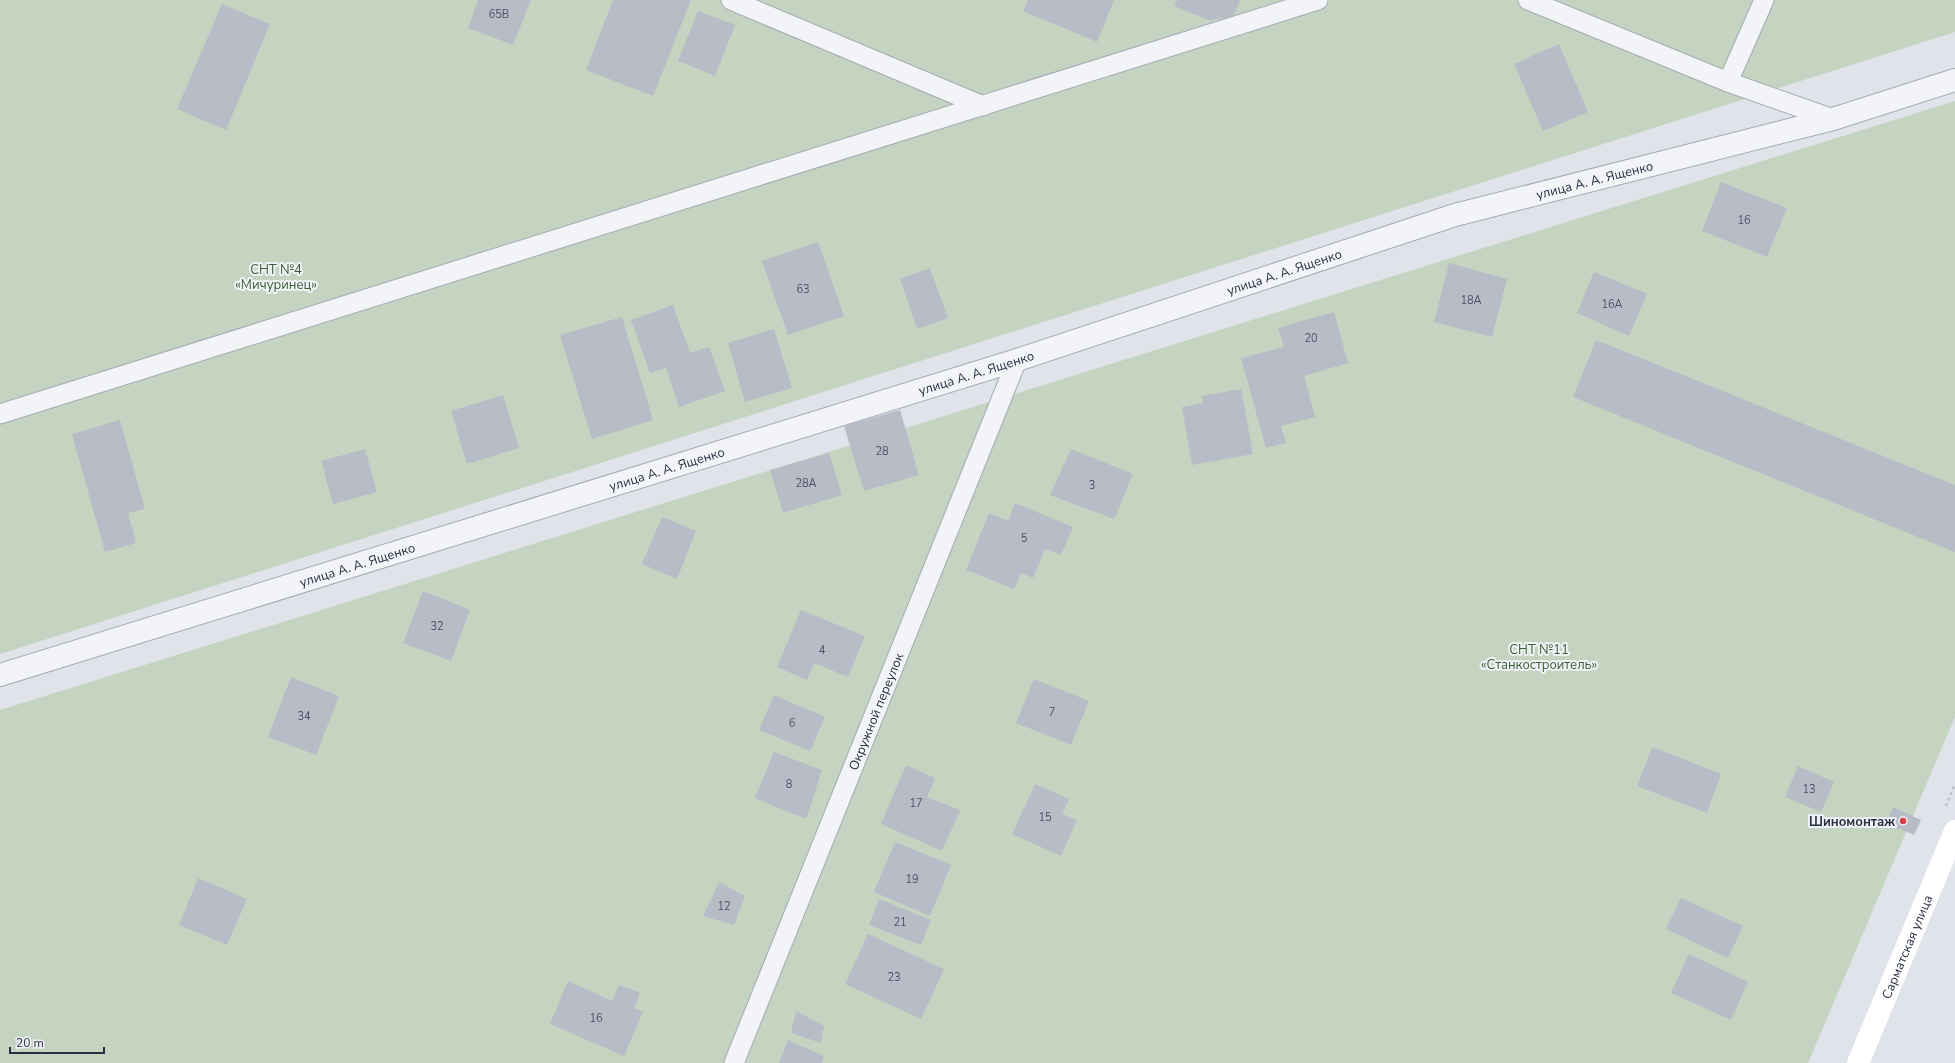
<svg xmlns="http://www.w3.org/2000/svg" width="1955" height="1063" viewBox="0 0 1955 1063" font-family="'Nunito Sans',sans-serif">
  <rect width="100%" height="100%" fill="#e0e3ea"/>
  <!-- green -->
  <g fill="#c4d4c1">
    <polygon points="0,0 1955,0 1955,32 0,654"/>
    <polygon points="1955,101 1955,717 1808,1063 0,1063 0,710"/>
  </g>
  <!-- building -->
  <g fill="#b7bcc7">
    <polygon points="478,0 531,0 513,45 468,28"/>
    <polygon points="613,0 691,0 653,96 586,70"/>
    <polygon points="1028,0 1114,0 1097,42 1023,11"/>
    <polygon points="1177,0 1240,0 1233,17 1209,20 1174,6"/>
    <polygon points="222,4 270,24 226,130 177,109"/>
    <polygon points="698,11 735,25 715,76 678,61"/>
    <polygon points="1559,44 1588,112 1543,131 1514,64"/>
    <polygon points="1721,182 1787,208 1767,257 1702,231"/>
    <polygon points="818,242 844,316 788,335 762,261"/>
    <polygon points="1449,263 1507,279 1492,337 1434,322"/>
    <polygon points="930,268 948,318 917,329 900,279"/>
    <polygon points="1594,272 1647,294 1629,336 1577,313"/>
    <polygon points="673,305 690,353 709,347 725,391 679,407 666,368 650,373 631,320"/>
    <polygon points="1334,312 1348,363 1304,376 1315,417 1281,426 1286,443 1266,448 1241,358 1284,347 1278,328"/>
    <polygon points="622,317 653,420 592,439 560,335"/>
    <polygon points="774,329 792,388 745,402 728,343"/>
    <polygon points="1596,340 1955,485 1955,552 1573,397"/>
    <polygon points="1241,389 1253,454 1192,465 1182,407 1203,403 1202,396"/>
    <polygon points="503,395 519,448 467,464 451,411"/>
    <polygon points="900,410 919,475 864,491 844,426"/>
    <polygon points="120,420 145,509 128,513 136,543 105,552 72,434"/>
    <polygon points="365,449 377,492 333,504 321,461"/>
    <polygon points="1071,449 1133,474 1114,519 1050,495"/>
    <polygon points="829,453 842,495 783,513 770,470"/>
    <polygon points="1015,503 1073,527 1061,555 1045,549 1033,578 1021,573 1014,589 966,570 989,513 1008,521"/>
    <polygon points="662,517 696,531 677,579 642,564"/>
    <polygon points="423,591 470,610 451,661 403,643"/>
    <polygon points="801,610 865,636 848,677 814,663 807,680 777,667"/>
    <polygon points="291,677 339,696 316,755 268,737"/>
    <polygon points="1034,679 1089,701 1071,745 1016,723"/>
    <polygon points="774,695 825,717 810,751 759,730"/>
    <polygon points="1652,747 1721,774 1707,813 1637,786"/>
    <polygon points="774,752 822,770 806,819 755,798"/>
    <polygon points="906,765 935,778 927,797 960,810 942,851 881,824"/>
    <polygon points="1798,766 1834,782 1821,812 1785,797"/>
    <polygon points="1035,784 1069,799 1062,814 1077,820 1061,856 1012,834"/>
    <polygon points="1893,807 1921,820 1914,835 1886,823"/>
    <polygon points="895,842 951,865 930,916 874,892"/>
    <polygon points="198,878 247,899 227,945 179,925"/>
    <polygon points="719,882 745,896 734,925 703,916"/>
    <polygon points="1681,898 1743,926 1728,958 1666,929"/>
    <polygon points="879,899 931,920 921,945 869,925"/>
    <polygon points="868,934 944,969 921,1019 845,984"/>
    <polygon points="1689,954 1748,982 1731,1020 1671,993"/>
    <polygon points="568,981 612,1001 619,985 640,993 634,1008 643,1012 624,1056 550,1024"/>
    <polygon points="796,1011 824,1026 821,1043 791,1033"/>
    <polygon points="788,1040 824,1056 822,1063 779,1063"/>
  </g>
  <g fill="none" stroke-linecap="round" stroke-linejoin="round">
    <!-- service casing -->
    <g stroke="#a5a9b4" stroke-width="21">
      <g id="service">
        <polyline points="731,0 983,106"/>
        <polyline points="1528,0 1728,82 1833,119"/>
        <polyline points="1728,82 1764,0"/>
        <polyline points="0,414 1318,0"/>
        <path id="s1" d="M 734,1063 L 1017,360"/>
      </g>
    </g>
    <!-- minor casing -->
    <g stroke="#a5a9b4" stroke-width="24">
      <g id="minor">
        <path id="s2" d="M 0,675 L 1017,360 L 1455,215 L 1833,119 L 1955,80"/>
      </g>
    </g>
    <!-- path -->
    <polyline stroke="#bec1c9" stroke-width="2.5" stroke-dasharray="3 3" stroke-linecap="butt" points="1946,806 1955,784"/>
    <!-- service -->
    <use href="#service" stroke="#f3f4f8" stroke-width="19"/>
    <!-- minor -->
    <use href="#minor" stroke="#f3f4f8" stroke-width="22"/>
    <!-- secondary -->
    <path stroke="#fff" stroke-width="22" id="s3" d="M 1858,1063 L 1955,831"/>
  </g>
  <!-- markers -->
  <circle fill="#d34248" stroke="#f0f2f7" stroke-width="1.5" cx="1903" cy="821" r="4"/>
  <g text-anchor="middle" stroke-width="4" stroke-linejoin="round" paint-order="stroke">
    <!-- number labels -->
    <g font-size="11" fill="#4c5263">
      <text x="499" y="18">65В</text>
      <text x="1744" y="224">16</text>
      <text x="803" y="293">63</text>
      <text x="1471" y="304">18А</text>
      <text x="1612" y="308">16А</text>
      <text x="1311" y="342">20</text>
      <text x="882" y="455">28</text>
      <text x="806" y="487">28А</text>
      <text x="1092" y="489">3</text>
      <text x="1024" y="542">5</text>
      <text x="437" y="630">32</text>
      <text x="822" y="654">4</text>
      <text x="1052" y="716">7</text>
      <text x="304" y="720">34</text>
      <text x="792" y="727">6</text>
      <text x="789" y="788">8</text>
      <text x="1809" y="793">13</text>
      <text x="916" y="807">17</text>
      <text x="1045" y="821">15</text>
      <text x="912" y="883">19</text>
      <text x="724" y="910">12</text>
      <text x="900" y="926">21</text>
      <text x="894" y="981">23</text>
      <text x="596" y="1022">16</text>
    </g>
    <!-- street labels -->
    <g font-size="13" fill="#282f42" stroke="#f0f2f7">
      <text dy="5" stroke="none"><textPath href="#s2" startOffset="1670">улица А. А. Ященко</textPath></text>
      <text dy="5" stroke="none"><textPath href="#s2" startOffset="1346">улица А. А. Ященко</textPath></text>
      <text dy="5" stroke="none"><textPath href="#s2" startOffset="1022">улица А. А. Ященко</textPath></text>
      <text dy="5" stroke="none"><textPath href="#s2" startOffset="698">улица А. А. Ященко</textPath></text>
      <text dy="5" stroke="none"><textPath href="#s2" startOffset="374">улица А. А. Ященко</textPath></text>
      <text dy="5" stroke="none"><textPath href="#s1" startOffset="379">Окружной переулок</textPath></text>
      <text dy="5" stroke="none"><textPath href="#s3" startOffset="126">Сарматская улица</textPath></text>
    </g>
    <!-- park labels -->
    <g font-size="13" fill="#385e35" stroke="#f0f2f7">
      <text x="276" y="274">СНТ №4<tspan x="276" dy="15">«Мичуринец»</tspan></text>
      <text x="1539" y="654">СНТ №11<tspan x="1539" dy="15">«Станкостроитель»</tspan></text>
    </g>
    <!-- poi labels -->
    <g font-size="13" font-weight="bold" fill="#282f42" stroke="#f0f2f7" text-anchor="end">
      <text x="1895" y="826">Шиномонтаж</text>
    </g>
  </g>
  <!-- scale -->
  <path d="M10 1047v6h94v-6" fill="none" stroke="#282f42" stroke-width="2"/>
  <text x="16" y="1047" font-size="12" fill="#282f42" stroke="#f0f2f7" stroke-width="3" paint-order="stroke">20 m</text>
</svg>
